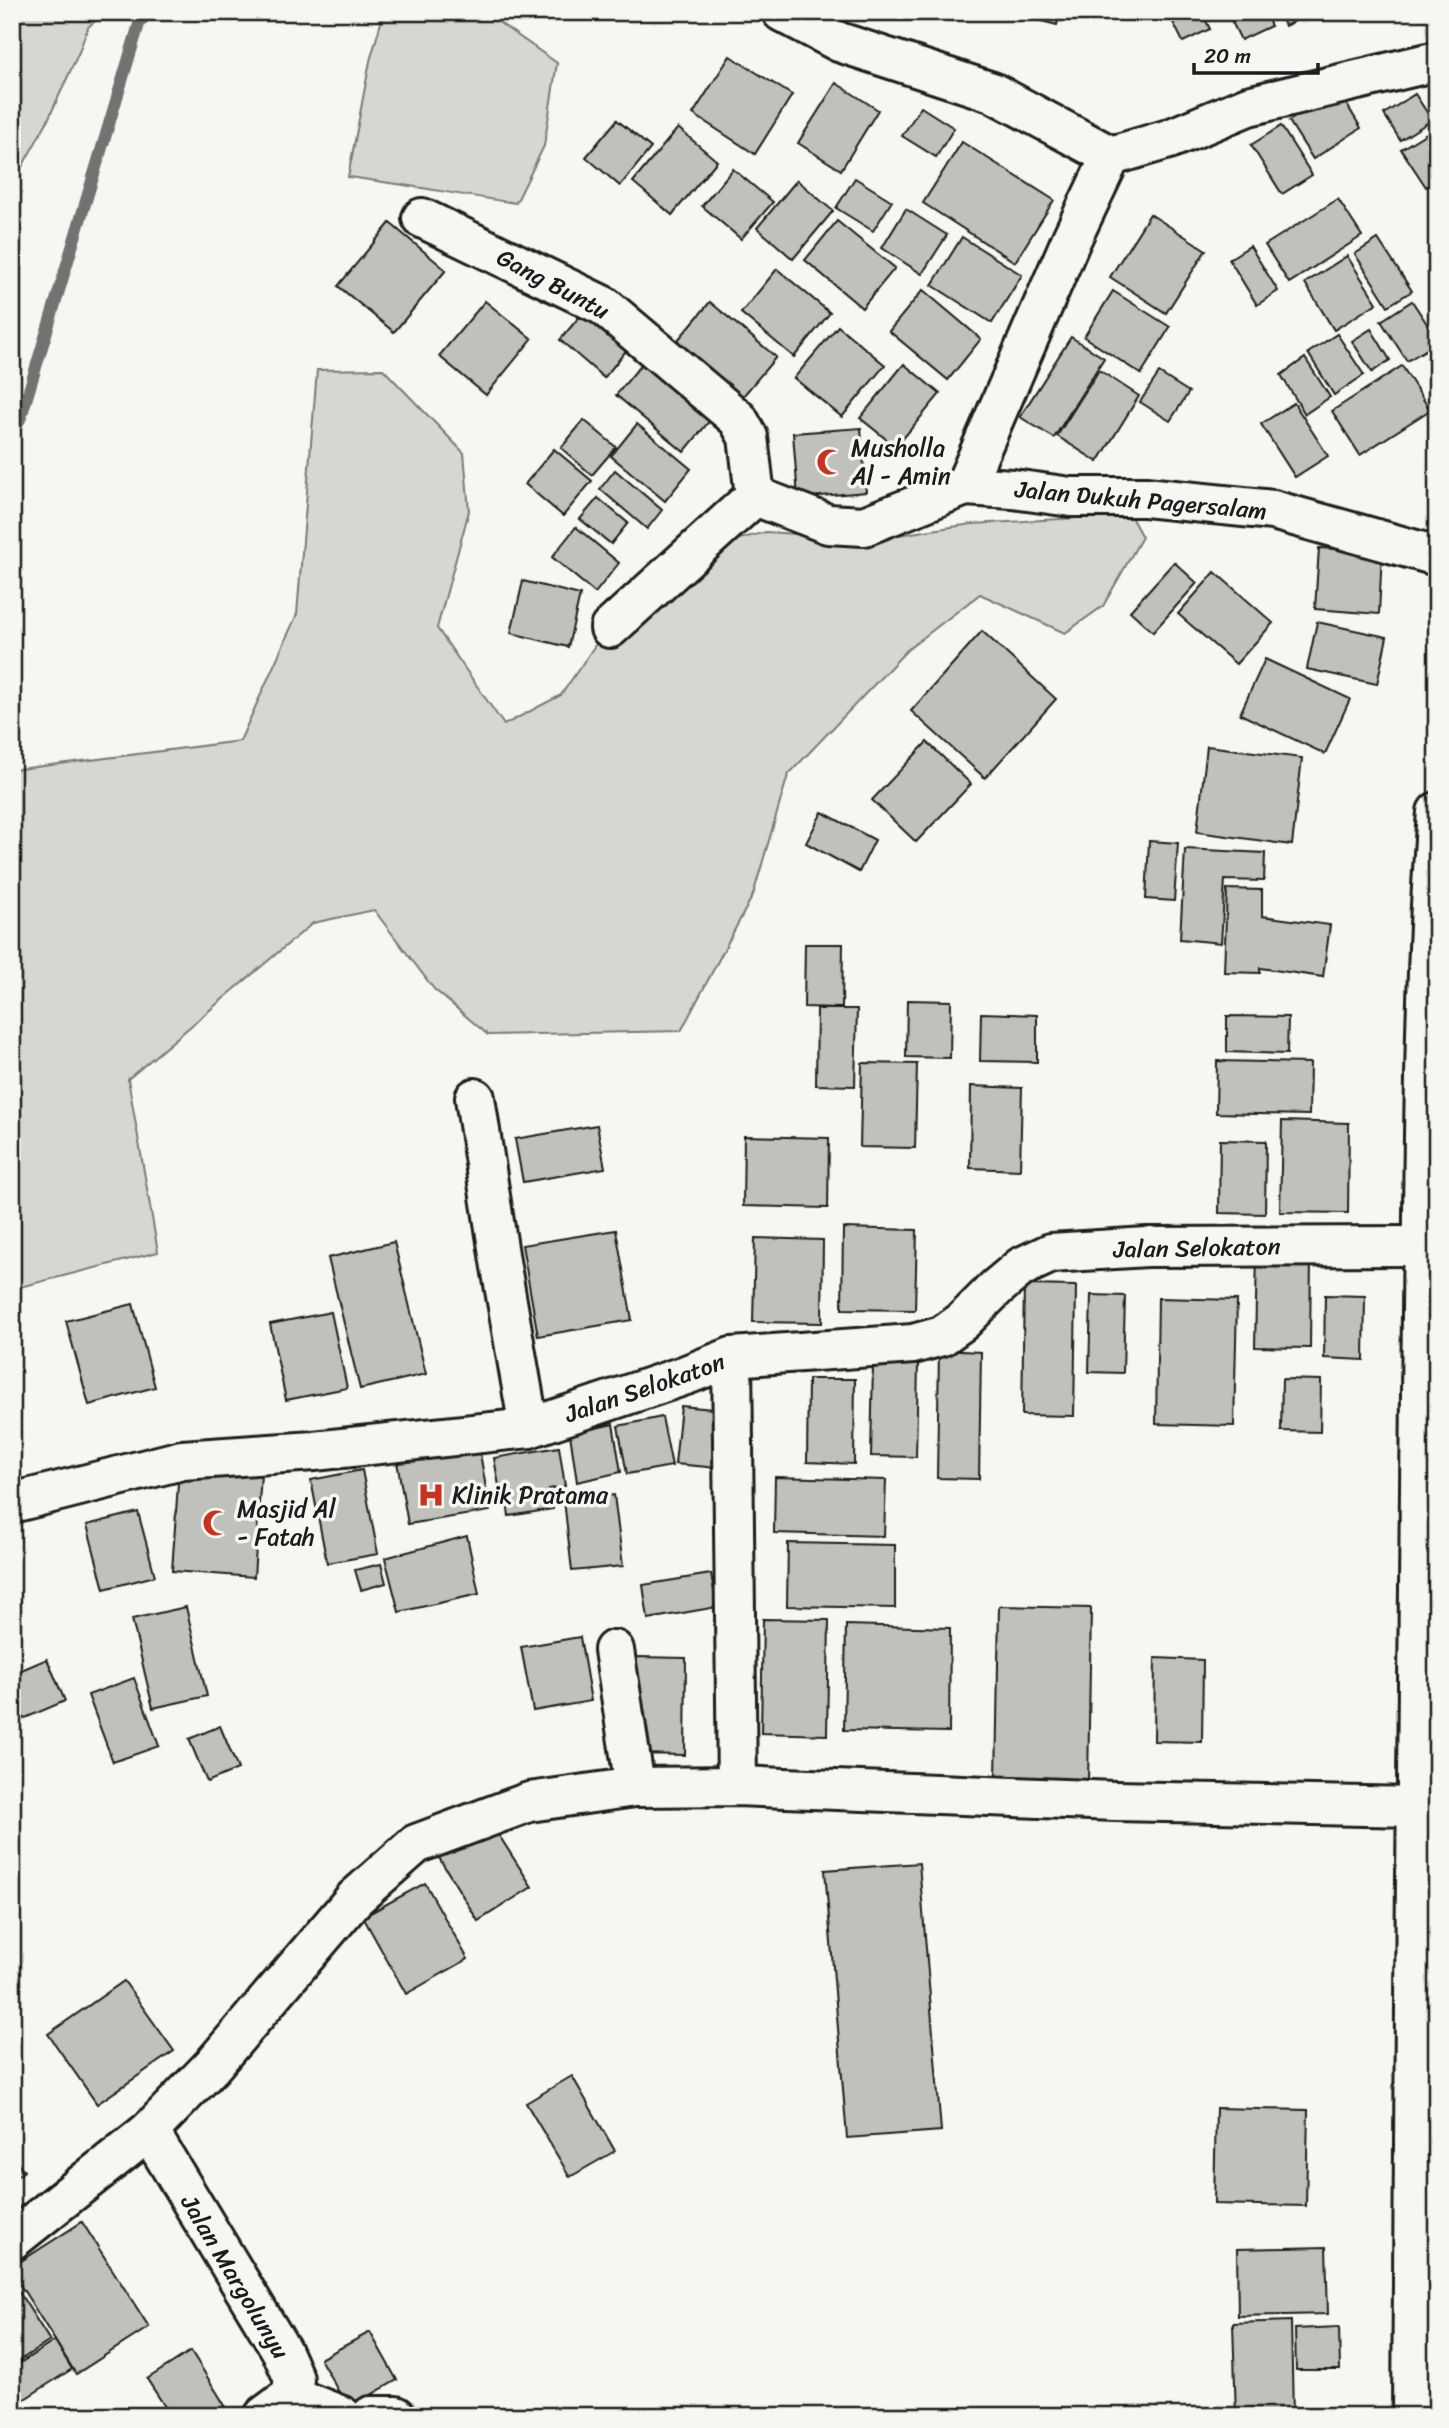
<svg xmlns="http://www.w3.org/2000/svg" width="1449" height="2428" viewBox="0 0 1449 2428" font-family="Sriracha,sans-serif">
  <rect width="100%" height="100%" fill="#f6f6f2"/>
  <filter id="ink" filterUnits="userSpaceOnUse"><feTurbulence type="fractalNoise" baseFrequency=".0143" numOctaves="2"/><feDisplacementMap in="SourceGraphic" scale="14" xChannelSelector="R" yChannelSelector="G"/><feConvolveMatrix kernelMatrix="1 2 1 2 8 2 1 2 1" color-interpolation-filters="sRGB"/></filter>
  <g filter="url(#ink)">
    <!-- green -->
    <g fill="#d6d6d2" stroke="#797977" stroke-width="2">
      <polygon points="12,12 106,12 88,27 79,52 47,122 12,185"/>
      <path d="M 384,12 L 493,12 L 494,19 L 557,63 L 544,146 L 516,203 C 460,195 404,184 348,177 L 370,61 Z"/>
      <polygon points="383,369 464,453 469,511 437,628 504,725 561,695 652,562 766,532 871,539 972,524 1130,515 1142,537 1103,606 1065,633 980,594 907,650 788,775 753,895 681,1031 488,1035 434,989 374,910 313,923 128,1079 158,1252 12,1289 12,770 240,741 297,614 317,370"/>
    </g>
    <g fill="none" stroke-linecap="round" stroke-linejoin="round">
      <!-- stream -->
      <polyline stroke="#727271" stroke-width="12" points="12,435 21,417 140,21 151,12"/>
    </g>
    <!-- building -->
    <g fill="#c0c0bd" stroke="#1c1c1c" stroke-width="2">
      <polygon points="1006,12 1060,12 1057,25"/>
      <polygon points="1168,12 1202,12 1210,29 1183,42"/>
      <polygon points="1227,12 1265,12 1271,26 1241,40"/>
      <polygon points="1279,12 1314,12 1285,26"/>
      <polygon points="730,56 792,95 755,154 693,114"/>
      <polygon points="836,83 878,110 841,170 798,143"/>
      <polygon points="1338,90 1361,128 1313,159 1289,121"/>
      <polygon points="1415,94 1432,120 1400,140 1384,114"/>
      <polygon points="921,107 954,128 936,157 902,136"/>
      <polygon points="617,120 651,148 620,186 586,157"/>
      <polygon points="1281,126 1312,175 1282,194 1251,145"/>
      <polygon points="678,128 717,161 672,215 633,182"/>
      <polygon points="1435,128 1437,180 1426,187 1401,149"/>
      <polygon points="962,142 1054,200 1015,262 923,203"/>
      <polygon points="733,169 773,202 741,239 702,206"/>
      <polygon points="855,178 892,201 873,231 836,208"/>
      <polygon points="797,180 833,211 793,259 757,228"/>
      <polygon points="1338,199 1362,236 1289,283 1265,245"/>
      <polygon points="906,209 947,235 922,274 882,248"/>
      <polygon points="1150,214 1206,250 1166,313 1110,277"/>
      <polygon points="837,221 895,268 862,308 805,260"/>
      <polygon points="390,223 446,270 394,332 338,286"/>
      <polygon points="962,237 1022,275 992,323 932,285"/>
      <polygon points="1378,239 1412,291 1388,306 1355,254"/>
      <polygon points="1250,246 1278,291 1257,305 1229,259"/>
      <polygon points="1347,256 1377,303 1334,330 1305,283"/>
      <polygon points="777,269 830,313 794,357 741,313"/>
      <polygon points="923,290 981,339 948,380 889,331"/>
      <polygon points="1113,291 1170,327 1141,374 1084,337"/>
      <polygon points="485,301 532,339 486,395 439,356"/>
      <polygon points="1412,301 1437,339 1437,343 1407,361 1381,321"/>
      <polygon points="710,302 776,357 738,402 672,347"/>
      <polygon points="585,310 630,346 604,378 560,340"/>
      <polygon points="838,326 885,365 842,417 794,378"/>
      <polygon points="1371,329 1390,360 1372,372 1352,341"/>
      <polygon points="1337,334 1364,375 1334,395 1308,353"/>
      <polygon points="1071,337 1104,358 1054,438 1020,417"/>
      <polygon points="1305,358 1330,397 1305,414 1281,375"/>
      <polygon points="644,361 712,418 684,452 616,395"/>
      <polygon points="904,364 940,394 896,447 860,418"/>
      <polygon points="1402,366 1430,410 1360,455 1332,411"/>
      <polygon points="1099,370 1139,396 1098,462 1057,436"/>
      <polygon points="1159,373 1189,392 1170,421 1140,402"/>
      <polygon points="1294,403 1328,456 1295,477 1261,424"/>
      <polygon points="584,420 616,447 592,475 561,448"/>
      <polygon points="637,424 691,469 665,501 611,456"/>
      <polygon points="861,428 866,492 798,498 793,433"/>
      <polygon points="554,449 592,481 563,516 525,484"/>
      <polygon points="615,470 662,510 647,529 600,489"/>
      <polygon points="598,498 628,523 611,544 580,519"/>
      <polygon points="576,527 619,563 595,593 552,557"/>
      <polygon points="1319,548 1382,552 1379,614 1315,609"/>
      <polygon points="1174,562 1197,583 1153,632 1130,611"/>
      <polygon points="1215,572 1273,623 1236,664 1178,614"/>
      <polygon points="523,581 580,595 568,647 511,633"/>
      <polygon points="1317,622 1387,637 1377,684 1307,669"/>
      <polygon points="982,631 1056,699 985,778 911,711"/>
      <polygon points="1265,659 1350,699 1325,754 1240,714"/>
      <polygon points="927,742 971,784 916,842 872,800"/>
      <polygon points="1207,746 1302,758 1292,845 1197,832"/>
      <polygon points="822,812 875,840 859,872 806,843"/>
      <polygon points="1149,841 1178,843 1174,901 1146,899"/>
      <polygon points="1185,849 1265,853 1264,881 1225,880 1221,943 1180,939"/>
      <polygon points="1227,889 1262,890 1262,916 1330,925 1323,977 1260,968 1260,973 1224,972"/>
      <polygon points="805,944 843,944 842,1008 804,1007"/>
      <polygon points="907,1000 951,1001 950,1058 906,1057"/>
      <polygon points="817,1009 857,1009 855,1086 816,1085"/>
      <polygon points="981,1013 1037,1015 1037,1062 980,1061"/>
      <polygon points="1227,1016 1288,1017 1287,1054 1227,1052"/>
      <polygon points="1217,1061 1310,1063 1309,1115 1216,1113"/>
      <polygon points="862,1063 917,1064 915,1148 860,1147"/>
      <polygon points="971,1086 1022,1088 1020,1170 970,1168"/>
      <polygon points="1282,1121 1349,1123 1348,1213 1280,1212"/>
      <polygon points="597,1125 605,1168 523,1182 515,1139"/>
      <polygon points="744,1136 829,1138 828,1208 743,1206"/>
      <polygon points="1220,1140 1266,1141 1265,1214 1219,1213"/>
      <polygon points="843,1228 917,1230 915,1310 842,1309"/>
      <polygon points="616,1230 632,1320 538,1336 522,1245"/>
      <polygon points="755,1238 823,1240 822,1323 753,1322"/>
      <polygon points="394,1242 426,1374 360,1389 328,1258"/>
      <polygon points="1257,1254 1311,1255 1310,1348 1255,1347"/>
      <polygon points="1024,1285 1076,1286 1074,1416 1022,1415"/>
      <polygon points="1091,1295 1125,1296 1123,1373 1089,1372"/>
      <polygon points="1325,1295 1365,1296 1364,1360 1324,1358"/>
      <polygon points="1158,1298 1237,1300 1234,1426 1156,1424"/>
      <polygon points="133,1304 155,1387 89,1405 66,1321"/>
      <polygon points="331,1312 347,1388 286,1400 270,1324"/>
      <polygon points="939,1350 981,1352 979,1479 937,1478"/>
      <polygon points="873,1364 918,1365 916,1457 871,1456"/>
      <polygon points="808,1379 855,1379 854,1464 807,1462"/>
      <polygon points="1282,1379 1321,1380 1320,1432 1281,1431"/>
      <polygon points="681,1406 723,1410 718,1468 675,1464"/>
      <polygon points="662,1417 672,1466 627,1474 618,1426"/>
      <polygon points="613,1424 621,1472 577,1482 570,1434"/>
      <polygon points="477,1436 490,1511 408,1524 395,1450"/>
      <polygon points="559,1447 565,1486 549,1489 553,1509 509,1516 506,1496 501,1497 494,1458"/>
      <polygon points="179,1468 261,1474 254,1577 172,1571"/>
      <polygon points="362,1470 378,1554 327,1563 311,1480"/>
      <polygon points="775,1477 886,1480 884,1536 774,1533"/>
      <polygon points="614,1495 623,1566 572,1571 564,1500"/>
      <polygon points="138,1512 155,1576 104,1589 87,1525"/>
      <polygon points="467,1536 479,1594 399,1612 385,1558"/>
      <polygon points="788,1543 895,1545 895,1608 787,1606"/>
      <polygon points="381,1564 386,1583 361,1590 355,1570"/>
      <polygon points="711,1574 717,1607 648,1619 643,1585"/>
      <polygon points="999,1606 1091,1608 1088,1783 996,1781"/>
      <polygon points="186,1607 207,1696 153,1708 132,1619"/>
      <polygon points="763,1619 829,1620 827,1735 761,1733"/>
      <polygon points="846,1625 950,1628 949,1732 844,1730"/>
      <polygon points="580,1637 591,1701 533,1711 521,1647"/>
      <polygon points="637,1657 686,1658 685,1755 636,1754"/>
      <polygon points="1155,1658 1203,1660 1202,1742 1154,1741"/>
      <polygon points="47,1659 65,1701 23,1719 12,1695 12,1674"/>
      <polygon points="134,1678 159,1746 113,1762 88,1695"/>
      <polygon points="220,1726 238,1769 207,1782 189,1739"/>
      <polygon points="491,1823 532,1887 478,1921 438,1856"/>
      <polygon points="919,1863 941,2131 847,2138 825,1870"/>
      <polygon points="425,1883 468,1959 406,1994 363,1917"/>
      <polygon points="124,1981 174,2051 97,2104 48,2034"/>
      <rect x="1433" y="2027" width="4" height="45"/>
      <polygon points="572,2076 615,2151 570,2177 526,2103"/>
      <polygon points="1216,2108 1308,2110 1306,2206 1214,2204"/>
      <polygon points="12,2155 24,2171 12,2180"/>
      <polygon points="82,2222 149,2327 76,2374 12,2272 12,2267"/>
      <polygon points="1326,2247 1328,2314 1238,2316 1237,2249"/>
      <polygon points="12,2281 50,2341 12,2365"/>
      <polygon points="1291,2321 1293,2415 1236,2416 1233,2323"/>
      <polygon points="1339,2327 1340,2370 1296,2370 1295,2329"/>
      <polygon points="370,2332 397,2380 348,2408 320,2359"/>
      <polygon points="55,2341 72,2369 12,2407 12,2368"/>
      <polygon points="191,2351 229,2412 223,2416 171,2416 147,2379"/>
    </g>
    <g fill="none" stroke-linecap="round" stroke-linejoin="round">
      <!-- minor casing -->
      <g stroke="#1c1c1c" stroke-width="44">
        <g id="minor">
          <polyline points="782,12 839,42 992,92 1111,156"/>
          <polyline points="422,218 604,306 738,419 748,437 755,496"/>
          <polyline points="965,486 1013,489 1071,497 1145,497 1273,510 1437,556"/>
          <polyline points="610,628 755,496 828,524 864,526 965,486 1072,238 1111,156 1169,139 1248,106 1437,61"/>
          <polyline points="475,1098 500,1261 529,1428"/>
          <polyline points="732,1357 737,1786"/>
          <polyline points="12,1503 182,1460 314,1451 529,1428 686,1375 732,1357 913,1344 942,1336 963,1321 996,1288 1021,1267 1051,1253 1147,1247 1423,1246"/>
          <polyline points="614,1650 635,1787"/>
          <polyline points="149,2131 281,2350 294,2379 291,2396 264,2416"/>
          <polyline points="12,2240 149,2131 212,2066 355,1898 416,1844 529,1802 635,1787 737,1786 1115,1801 1416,1807"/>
          <polyline points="291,2396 342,2416"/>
          <polyline points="371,2416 396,2416"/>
        </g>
      </g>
      <!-- primary casing -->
      <g stroke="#1c1c1c" stroke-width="44">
        <path id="primary" d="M 1412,2416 C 1415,2075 1416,1733 1421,1392 C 1424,1199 1422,1005 1437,812"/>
      </g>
      <!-- minor -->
      <use href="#minor" stroke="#f6f6f2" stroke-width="38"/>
      <!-- primary -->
      <use href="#primary" stroke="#f6f6f2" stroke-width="38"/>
    </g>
  </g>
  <!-- icons -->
  <defs>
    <g id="mosque-bare" transform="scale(2.1)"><path d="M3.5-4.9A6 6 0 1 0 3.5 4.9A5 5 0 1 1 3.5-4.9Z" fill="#c8321e" stroke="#f6f6f2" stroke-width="2.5" paint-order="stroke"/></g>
    <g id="hospital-bare" transform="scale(2.1)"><path d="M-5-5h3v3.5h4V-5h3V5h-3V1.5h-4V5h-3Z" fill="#c8321e" stroke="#f6f6f2" stroke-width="2.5" paint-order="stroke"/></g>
  </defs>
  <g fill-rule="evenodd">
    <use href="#mosque-bare" x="830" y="462"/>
    <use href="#hospital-bare" x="431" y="1495"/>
    <use href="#mosque-bare" x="216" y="1523"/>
  </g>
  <g text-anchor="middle" stroke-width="7" stroke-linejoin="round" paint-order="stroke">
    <!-- street labels -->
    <g font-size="24" fill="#1c1c1c" stroke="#f6f6f2">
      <text transform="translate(553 284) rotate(28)" y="8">Gang Buntu</text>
      <text transform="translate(1141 500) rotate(5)" y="8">Jalan Dukuh Pagersalam</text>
      <text transform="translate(1197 1248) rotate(-1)" y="8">Jalan Selokaton</text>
      <text transform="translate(645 1388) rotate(-19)" y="8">Jalan Selokaton</text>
      <text transform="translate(235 2277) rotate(59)" y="8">Jalan Margolunyu</text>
    </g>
    <!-- poi labels -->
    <g font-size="24" fill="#1c1c1c" stroke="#f6f6f2" text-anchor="start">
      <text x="851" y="456">Musholla<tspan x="851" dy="28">Al - Amin</tspan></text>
      <text x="452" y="1503">Klinik Pratama</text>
      <text x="237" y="1517">Masjid Al<tspan x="237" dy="28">- Fatah</tspan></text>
    </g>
  </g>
  <!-- margin -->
  <rect width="1449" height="2428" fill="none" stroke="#f6f6f2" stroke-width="42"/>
  <rect x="21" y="21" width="1407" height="2386" fill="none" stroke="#1c1c1c" stroke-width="2.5" filter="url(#ink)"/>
  <!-- scale -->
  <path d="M1194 63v10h124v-10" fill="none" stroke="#1c1c1c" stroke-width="3.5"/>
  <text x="1204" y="63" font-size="21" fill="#1c1c1c" stroke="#f6f6f2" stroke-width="5" paint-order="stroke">20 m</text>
</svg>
